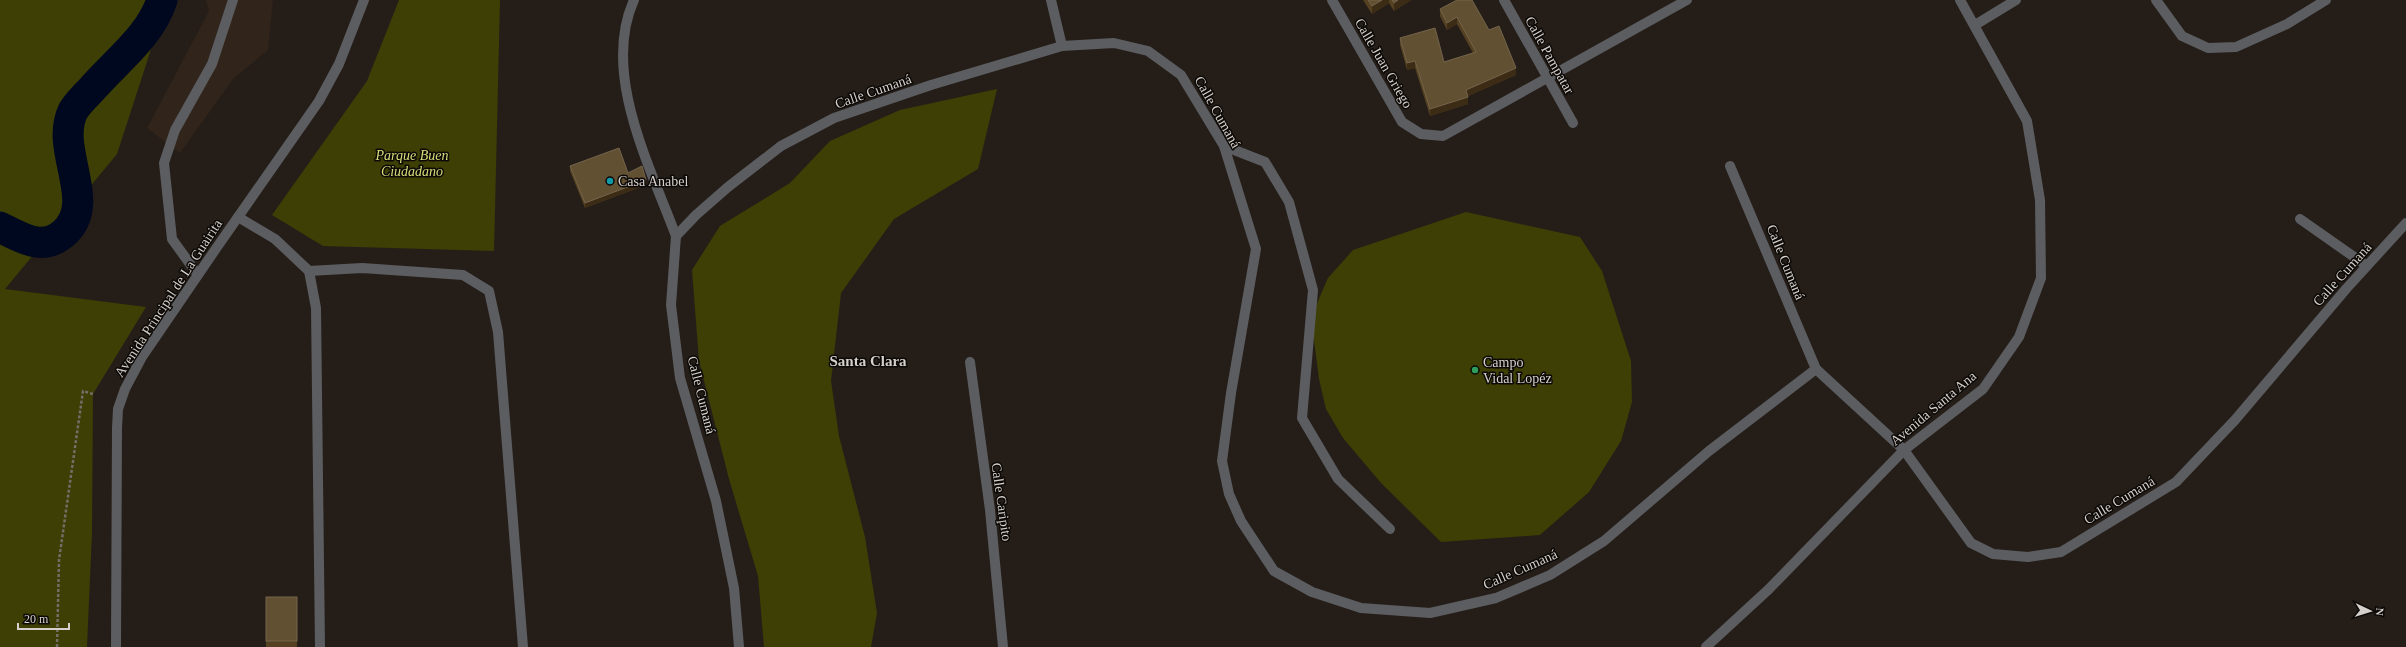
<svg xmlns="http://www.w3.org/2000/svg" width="2406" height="647" viewBox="0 0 2406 647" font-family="'Times New Roman',serif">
  <rect width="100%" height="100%" fill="#251e18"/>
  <!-- built -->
  <polygon fill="#31241a" points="206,0 273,0 268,50 233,79 180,153 147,128 209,11"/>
  <!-- green -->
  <g fill="#3d3f05">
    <polygon points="0,0 167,0 117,154 5,289 146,307 93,394 92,532 87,647 0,647"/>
    <polygon points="399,0 500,0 494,251 323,246 272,215 367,81"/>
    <polygon points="997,89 978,169 894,219 841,293 831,381 839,436 865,537 877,613 871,647 764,647 758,576 729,479 699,361 692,270 720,226 790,183 830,141 900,110"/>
    <polygon points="1466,212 1580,237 1602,271 1631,361 1632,402 1621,441 1589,492 1540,535 1441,542 1381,483 1343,438 1326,409 1319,379 1311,317 1328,278 1353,250"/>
  </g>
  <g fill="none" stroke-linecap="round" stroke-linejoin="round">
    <!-- river -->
    <path stroke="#000820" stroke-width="31" d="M 0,227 C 22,238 43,252 64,233 C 99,202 54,150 73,111 C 77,104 85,96 91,90 C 116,61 150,37 162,0"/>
    <!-- path -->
    <polyline stroke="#746e68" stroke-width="2.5" stroke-dasharray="3 2" stroke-linecap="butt" points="57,647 59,560 83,391 93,394"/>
    <!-- minor -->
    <g stroke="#5c5d61" stroke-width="10">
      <path d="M 634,0 C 601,73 650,166 676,236"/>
      <polyline points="1051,0 1062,46"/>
      <polyline points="1332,0 1402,122 1421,134 1443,136 1687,0"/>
      <polyline points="1504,0 1573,123"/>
      <polyline points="2156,0 2182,36 2208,48 2236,47 2287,24 2326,0"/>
      <polyline points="1975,25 2016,0"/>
      <polyline points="1224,146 1265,162 1289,202 1313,290 1302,418 1338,479 1390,529"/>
      <polyline points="1730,166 1816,369 1904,450 1971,543 1993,554 2028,557 2061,552 2176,482 2235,420 2346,289 2406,223"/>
      <polyline points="238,217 275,239 309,271 316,308 320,647"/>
      <polyline points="2300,219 2367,266"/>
      <polyline points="309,271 362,268 463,275 489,291 498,332 523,647"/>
      <polyline points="198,275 172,239 164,163 175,130 212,64 233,0"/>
      <polyline points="970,362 990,510 1003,647"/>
      <polyline points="116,647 117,428 118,409 125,389 142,357 215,250 319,101 339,64 364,0"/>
      <polyline points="739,647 734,588 716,501 680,378 671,305 676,236 696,215 728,187 781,146 834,118 931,85 1062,46 1114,43 1148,51 1181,75 1224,146 1256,249 1231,393 1222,461 1229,494 1241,521 1274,571 1312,592 1361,608 1430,613 1496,598 1550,575 1604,541 1709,451 1816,369"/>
      <polyline points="1706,647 1769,589 1904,450 1983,389 2019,337 2041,278 2040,200 2027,121 1960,0"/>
    </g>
  </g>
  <!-- wall -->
  <g fill="#554121">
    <polygon points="1363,0 1411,0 1394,11 1389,3 1372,14"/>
    <polygon points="1440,9 1489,30 1516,75 1468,96 1468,104 1430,116 1415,68 1407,70 1400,45 1400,38 1444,62 1473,53 1457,24 1447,30 1440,16"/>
    <polygon points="570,166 628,173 646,185 585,208 570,171"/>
    <rect x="266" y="597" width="31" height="50"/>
  </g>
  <!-- shaded-wall -->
  <g fill="#3c2c16">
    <polygon points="1382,0 1389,0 1389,3 1372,14 1372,6"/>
    <polygon points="1398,0 1411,0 1394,11 1394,3"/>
    <polygon points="1457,17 1457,24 1447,30 1447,23"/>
    <polygon points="1415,61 1415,68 1407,70 1407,63"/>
    <polygon points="1516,68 1516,75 1466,97 1466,90"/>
    <polygon points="1468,97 1468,104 1430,116 1430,109"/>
    <polygon points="646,180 646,185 585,208 585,203"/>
  </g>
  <!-- building -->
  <g fill="#625033" stroke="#74644b">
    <polygon points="1368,0 1382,0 1372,6"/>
    <polygon points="1392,0 1398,0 1394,3"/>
    <polygon points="1457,0 1472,0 1489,30 1499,26 1516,68 1466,90 1468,97 1430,109 1415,61 1407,63 1400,38 1435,28 1444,62 1476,52 1457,17 1447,23 1440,9"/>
    <polygon points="619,148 628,173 642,166 646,180 585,203 570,166"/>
    <rect x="266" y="597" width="31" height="44"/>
  </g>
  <!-- markers -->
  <circle fill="#0f9aa8" stroke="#0c0906" stroke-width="1.5" cx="610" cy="181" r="4"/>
  <circle fill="#2e9e5b" stroke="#0c0906" stroke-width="1.5" cx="1475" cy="370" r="4"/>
  <g text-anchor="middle" stroke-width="3" stroke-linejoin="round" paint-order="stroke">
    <!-- street labels -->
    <g font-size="14" fill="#d5d0cc" stroke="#0c0906">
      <text transform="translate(1550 55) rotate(61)" y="5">Calle Pampatar</text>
      <text transform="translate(1384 63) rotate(60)" y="5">Calle Juan Griego</text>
      <text transform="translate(873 91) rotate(-19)" y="5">Calle Cumaná</text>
      <text transform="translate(1218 112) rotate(61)" y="5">Calle Cumaná</text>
      <text transform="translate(1786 262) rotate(68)" y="5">Calle Cumaná</text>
      <text transform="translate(2342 274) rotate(-48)" y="5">Calle Cumaná</text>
      <text transform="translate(168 298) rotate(-57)" y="5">Avenida Principal de La Guairita</text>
      <text transform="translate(702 395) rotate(76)" y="5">Calle Cumaná</text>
      <text transform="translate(1933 408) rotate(-40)" y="5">Avenida Santa Ana</text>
      <text transform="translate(2119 500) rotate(-31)" y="5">Calle Cumaná</text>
      <text transform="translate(1002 502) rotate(82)" y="5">Calle Caripito</text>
      <text transform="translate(1520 569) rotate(-24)" y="5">Calle Cumaná</text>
    </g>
    <!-- park labels -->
    <g font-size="14" font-style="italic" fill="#d9df7a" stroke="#0c0906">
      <text x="412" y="160">Parque Buen<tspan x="412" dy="16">Ciudadano</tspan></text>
    </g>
    <!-- poi labels -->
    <g font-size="14" fill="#d5d0cc" stroke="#0c0906" text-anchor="start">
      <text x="618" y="186">Casa Anabel</text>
      <text x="1483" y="367">Campo<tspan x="1483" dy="16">Vidal Lopéz</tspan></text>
    </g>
    <!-- neighbourhood labels -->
    <g font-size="15" font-weight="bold" fill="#d5d0cc" stroke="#0c0906">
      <text x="868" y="366">Santa Clara</text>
    </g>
  </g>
  <!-- north arrow -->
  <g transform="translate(2370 611) rotate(94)" stroke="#0c0906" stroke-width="3" paint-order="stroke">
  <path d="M0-3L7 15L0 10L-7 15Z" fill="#d5d0cc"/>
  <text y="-6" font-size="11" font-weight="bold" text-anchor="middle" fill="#d5d0cc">N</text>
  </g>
  <!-- scale -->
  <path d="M18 623v6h51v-6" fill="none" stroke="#d5d0cc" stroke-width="2"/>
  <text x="24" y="623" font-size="12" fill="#d5d0cc" stroke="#0c0906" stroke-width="3" paint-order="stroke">20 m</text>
</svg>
